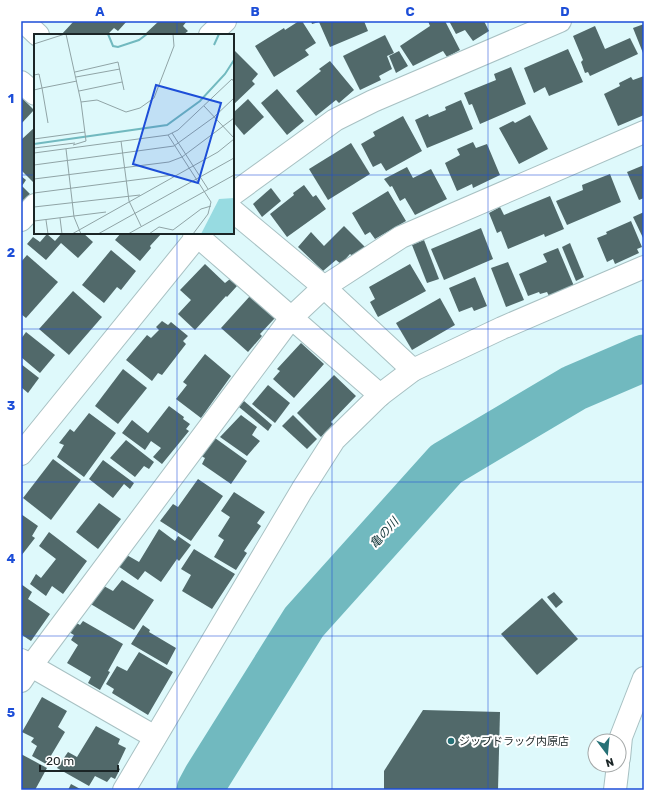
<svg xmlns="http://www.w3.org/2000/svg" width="665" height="811" viewBox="0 0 665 811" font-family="Rubik,'Noto Sans JP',sans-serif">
  <rect width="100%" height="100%" fill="#def9fb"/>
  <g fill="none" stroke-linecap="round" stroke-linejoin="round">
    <!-- river -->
    <polyline stroke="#71b9bf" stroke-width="47" points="200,790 207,777 304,622 446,464 574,388 644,358"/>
  </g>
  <!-- building -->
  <g fill="#51696a">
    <polygon points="74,21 127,21 118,31 114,28 107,35 61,35"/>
    <polygon points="159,21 187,21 183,26 188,31 183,35 146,35 145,34"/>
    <polygon points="299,21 302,21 316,43 305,50 309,55 274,77 255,46 284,28 285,30"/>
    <polygon points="311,21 364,21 368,31 330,47 319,22 312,24"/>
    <polygon points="428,21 445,21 460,50 447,57 443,51 413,66 400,46 430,26"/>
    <polygon points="449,21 484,21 489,31 473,41 465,30 456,34"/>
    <polygon points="644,24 644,52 643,53 633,28"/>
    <polygon points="595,26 605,49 630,38 638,54 590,76 588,72 585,73 581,62 583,60 573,36"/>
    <polygon points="385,35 394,53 387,56 392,69 379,76 381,80 360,90 343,56"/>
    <polygon points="233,49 258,74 252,81 255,84 233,105"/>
    <polygon points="568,49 583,82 549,96 545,87 534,93 524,68"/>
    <polygon points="399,51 408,66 396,73 389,56"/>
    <polygon points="330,61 354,90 339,103 336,100 316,116 296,91 321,71 319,69"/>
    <polygon points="511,67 526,104 480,124 472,104 469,105 464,93 496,80 494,74"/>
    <polygon points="644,76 644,115 618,126 604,94 620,86 619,83 631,77 633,80"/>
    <polygon points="277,89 304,121 287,135 261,103"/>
    <polygon points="21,97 34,110 21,124"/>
    <polygon points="248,99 264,117 244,135 233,122 233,113"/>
    <polygon points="461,100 473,129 427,148 415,120 428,114 429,117 446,110 445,107"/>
    <polygon points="530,115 548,149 519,164 499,128 513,121 515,123"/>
    <polygon points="403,116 422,151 386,171 381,163 373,167 361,144 375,136 373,132"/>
    <polygon points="35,127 35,184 21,170 21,140"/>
    <polygon points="473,142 476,148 487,144 500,175 473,188 472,184 457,191 445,163 460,155 457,149"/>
    <polygon points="351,143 370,174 328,200 309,169"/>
    <polygon points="644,165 644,198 639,200 627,172"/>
    <polygon points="407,167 413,178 431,169 447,199 415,215 405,198 400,201 392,186 390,187 384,179"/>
    <polygon points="610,174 621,202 567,225 556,201 583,190 582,185"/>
    <polygon points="21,176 26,180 22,186 30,194 21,202"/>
    <polygon points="304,185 313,197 316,195 326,209 287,237 270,214 294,195 293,193"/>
    <polygon points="271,188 281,201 262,217 253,204"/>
    <polygon points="388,191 406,221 375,239 370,232 365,235 352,213"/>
    <polygon points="550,196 564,229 545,237 544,234 508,249 501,231 497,233 489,213 500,207 504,215"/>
    <polygon points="644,212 644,240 633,217"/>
    <polygon points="631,221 642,247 637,249 639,253 615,264 613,259 607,262 597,238 607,234 606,232"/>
    <polygon points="344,226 365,247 354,257 350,254 341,264 336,260 323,271 298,247 311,232 324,246"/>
    <polygon points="481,228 493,259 444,280 431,249"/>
    <polygon points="62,233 83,233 93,242 78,258 61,243 46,260 27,244 33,237 40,242 47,234 55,241"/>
    <polygon points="121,233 162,233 150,246 151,248 140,261 115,240"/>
    <polygon points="424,240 439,279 427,283 412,245"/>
    <polygon points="570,243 584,277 576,281 562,247"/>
    <polygon points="558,248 574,286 549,296 547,292 540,294 539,292 528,296 519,274 547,262 543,254"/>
    <polygon points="111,250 136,271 121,290 117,287 104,303 82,285"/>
    <polygon points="27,255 58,282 26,318 21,314 21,262"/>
    <polygon points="508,262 524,300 506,307 491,268"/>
    <polygon points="205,264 225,283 230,279 237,286 227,297 226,296 195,330 178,314 191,300 180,290"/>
    <polygon points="410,264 426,291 378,317 370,302 375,299 369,287"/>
    <polygon points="475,277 487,306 474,311 472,307 459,312 449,288"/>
    <polygon points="73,291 102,317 69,355 39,329"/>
    <polygon points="250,296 275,318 260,334 262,336 248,352 221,328"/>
    <polygon points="440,298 455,325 412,350 396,323"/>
    <polygon points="162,321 168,325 171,322 188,336 183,341 186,344 162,375 158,373 152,381 126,360 147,335 151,338 159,330 156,327"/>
    <polygon points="26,332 55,355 40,373 21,357 21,339"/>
    <polygon points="301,343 324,364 294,398 273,379 280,371 277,369"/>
    <polygon points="205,354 231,376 201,418 176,399 187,385 183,382"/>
    <polygon points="21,364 39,378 28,393 21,387"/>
    <polygon points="123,369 147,388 118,424 95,406"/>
    <polygon points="334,375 356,396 331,422 333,424 321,437 297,413"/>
    <polygon points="268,385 290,403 275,423 252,404"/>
    <polygon points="244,401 272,425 268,431 239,407"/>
    <polygon points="169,406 184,417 183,419 190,424 186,429 189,431 162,464 153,457 161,448 151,441 145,450 122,433 132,420 148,433"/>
    <polygon points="89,413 116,433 84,477 57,457 64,445 59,443 70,429 74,432"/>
    <polygon points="241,415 257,427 252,435 260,441 247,456 220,437"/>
    <polygon points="293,415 317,439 307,449 282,426"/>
    <polygon points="215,438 247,461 231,484 202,464 205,458 201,456"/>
    <polygon points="126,440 154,462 149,469 144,466 135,477 110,458"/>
    <polygon points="53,459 81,480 51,520 23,498"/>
    <polygon points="103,460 134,483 130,489 124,484 113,498 89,479"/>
    <polygon points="198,479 223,496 191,541 160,521 173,504 178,507"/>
    <polygon points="234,492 265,512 257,523 261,526 244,551 247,553 236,570 214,557 224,540 218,536 230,517 221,511"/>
    <polygon points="99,503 121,519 98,549 76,532"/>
    <polygon points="21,514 38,526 32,536 35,538 21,556"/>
    <polygon points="159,529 175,541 178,536 191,545 179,561 177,559 161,582 145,571 138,580 118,566 125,554 139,562"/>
    <polygon points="49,532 87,561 63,594 52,586 46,596 30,584 36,574 41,578 56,559 39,546"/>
    <polygon points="194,549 235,574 212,609 182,591 191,575 181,569"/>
    <polygon points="122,580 154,600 134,630 89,603 102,585 113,591"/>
    <polygon points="21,584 32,592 28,599 50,614 31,641 22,635 21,637"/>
    <polygon points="554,592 563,602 556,608 547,597"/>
    <polygon points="542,598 578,639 537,675 501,634"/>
    <polygon points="83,621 123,644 108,671 110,672 100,690 88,683 91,677 67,663 78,645 71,640 74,635 69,632 75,622 80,625"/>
    <polygon points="143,625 150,630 149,632 176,648 167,665 131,644"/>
    <polygon points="139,652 173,672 148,715 112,693 114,689 106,684 117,666 127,671"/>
    <polygon points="42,697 67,711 58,727 65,732 46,764 32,756 37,746 31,742 34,738 22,732"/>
    <polygon points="423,710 500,712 498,790 384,790 384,771"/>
    <polygon points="96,726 120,739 118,744 126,748 117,767 120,769 115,779 111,777 107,782 95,776 89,786 57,768 68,752 77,757"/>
    <polygon points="21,754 47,768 35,790 21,790"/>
    <polygon points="71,784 82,790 68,790"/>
  </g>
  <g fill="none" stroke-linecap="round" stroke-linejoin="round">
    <!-- street casing -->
    <g stroke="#a8c1c3" stroke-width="24">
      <g id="street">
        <polyline points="23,21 38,35"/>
        <polyline points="210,35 225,21"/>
        <polyline points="21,82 35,94"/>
        <polyline points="233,194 335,120 373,101 560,21"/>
        <polyline points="233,211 324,287 413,370"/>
        <polyline points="21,220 35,205"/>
        <polyline points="194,233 380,395"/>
        <polyline points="21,454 200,233"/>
        <polyline points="21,660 155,737"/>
        <polyline points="21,681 31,666 291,318 324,287 401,237 644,132"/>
        <polyline points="124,790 302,490 334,440 380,395 413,370 502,328 644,267"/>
      </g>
    </g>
    <!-- secondary casing -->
    <g stroke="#a8c1c3" stroke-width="24">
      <g id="secondary">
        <polyline points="619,758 621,737 644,678"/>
        <polyline points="615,790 618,765"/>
      </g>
    </g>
    <!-- street -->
    <use href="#street" stroke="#fff" stroke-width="22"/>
    <!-- secondary -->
    <use href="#secondary" stroke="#fff" stroke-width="22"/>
  </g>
  <!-- grid -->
  <path fill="none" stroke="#1d4ed8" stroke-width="1" stroke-opacity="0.55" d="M 177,21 L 177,35M 332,21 L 332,790M 488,21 L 488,790M 21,175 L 35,175M 233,175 L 644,175M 177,233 L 177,790M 21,329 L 644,329M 21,482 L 644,482M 21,636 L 644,636"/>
  <!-- markers -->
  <circle fill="#267076" stroke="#fff" stroke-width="1.5" cx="451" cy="741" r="4"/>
  <g text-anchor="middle" stroke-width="4" stroke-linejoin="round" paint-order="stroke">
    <!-- poi labels -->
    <g font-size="11" fill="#1b2526" stroke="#fff" text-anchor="start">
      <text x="459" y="745">ジップドラッグ内原店</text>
    </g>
    <!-- water labels -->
    <g font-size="12" font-style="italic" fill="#0f3437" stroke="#fff">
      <text transform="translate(384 533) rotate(-48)" y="4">亀の川</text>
    </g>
  </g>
  <!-- overview -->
  <g transform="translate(34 34)">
    <rect width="200" height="200" fill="#def9fb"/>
    <path d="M 200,164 L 200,200 L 167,200 L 185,165 Z" fill="#97dbe1"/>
    <path fill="none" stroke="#71b9bf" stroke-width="2" d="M 74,0 L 79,12 L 84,13 L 105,6 L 113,0M 180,11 L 185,0M 0,110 L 133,91 L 166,67 L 191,40 L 200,26"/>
    <path fill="none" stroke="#90a4a6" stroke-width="1" d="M 32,0 L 47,68 L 52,107 L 39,111M 0,10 L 31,0M 41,38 L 84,28 L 90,56M 0,41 L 5,40 L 8,54 L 0,56M 42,43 L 86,35M 45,57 L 88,48M 47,68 L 63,66 L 92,78 L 106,74 L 120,64 L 140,12 L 139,0M 170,72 L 200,104M 14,89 L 8,54 L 43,47M 138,99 L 174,155M 134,101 L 177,168 L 174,180 L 159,200M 0,105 L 51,98M 87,107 L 95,167 L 107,192M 0,114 L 41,109M 32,115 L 40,183 L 47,200M 0,119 L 134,101 L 144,96 L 198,45 L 200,48M 0,131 L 140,112 L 180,83 L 200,64M 0,145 L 135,128 L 148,123 L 200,84M 0,159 L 139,141M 0,173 L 106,161M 26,184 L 28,200M 12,186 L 14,200M 0,187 L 72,178M 38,200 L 184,118 L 200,105M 64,200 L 200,124M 94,200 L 200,141M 115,200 L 125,193 L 139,196 L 167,175 L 177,172"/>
    <path fill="#1d4ed8" fill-opacity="0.15" stroke="#1d4ed8" stroke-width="2" d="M 122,51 L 187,69 L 164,149 L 99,130 Z"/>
    <rect width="200" height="200" fill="none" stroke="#1b2526" stroke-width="2"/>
  </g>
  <!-- border -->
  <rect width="665" height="811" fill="none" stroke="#ffffff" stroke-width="44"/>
  <!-- north arrow -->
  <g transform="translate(607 753) rotate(164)"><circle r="19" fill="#ffffff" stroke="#a4a8a8"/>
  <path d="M0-3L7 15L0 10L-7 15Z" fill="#267076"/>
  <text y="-6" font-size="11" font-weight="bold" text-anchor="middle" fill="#1b2526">N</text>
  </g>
  <!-- scale -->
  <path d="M40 765v6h78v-6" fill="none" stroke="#1b2526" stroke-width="2"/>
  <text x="46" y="765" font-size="12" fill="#1b2526" stroke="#ffffff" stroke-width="3" paint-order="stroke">20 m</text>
  <rect x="22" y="22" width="621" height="767" fill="none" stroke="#1d4ed8" stroke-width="1.5"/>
  <g font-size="13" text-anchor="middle" font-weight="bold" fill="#1d4ed8">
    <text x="100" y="16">A</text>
    <text x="255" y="16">B</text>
    <text x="410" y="16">C</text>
    <text x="565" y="16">D</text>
    <text x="11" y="103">1</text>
    <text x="11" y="257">2</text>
    <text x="11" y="410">3</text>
    <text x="11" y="563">4</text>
    <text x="11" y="717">5</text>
  </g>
</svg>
